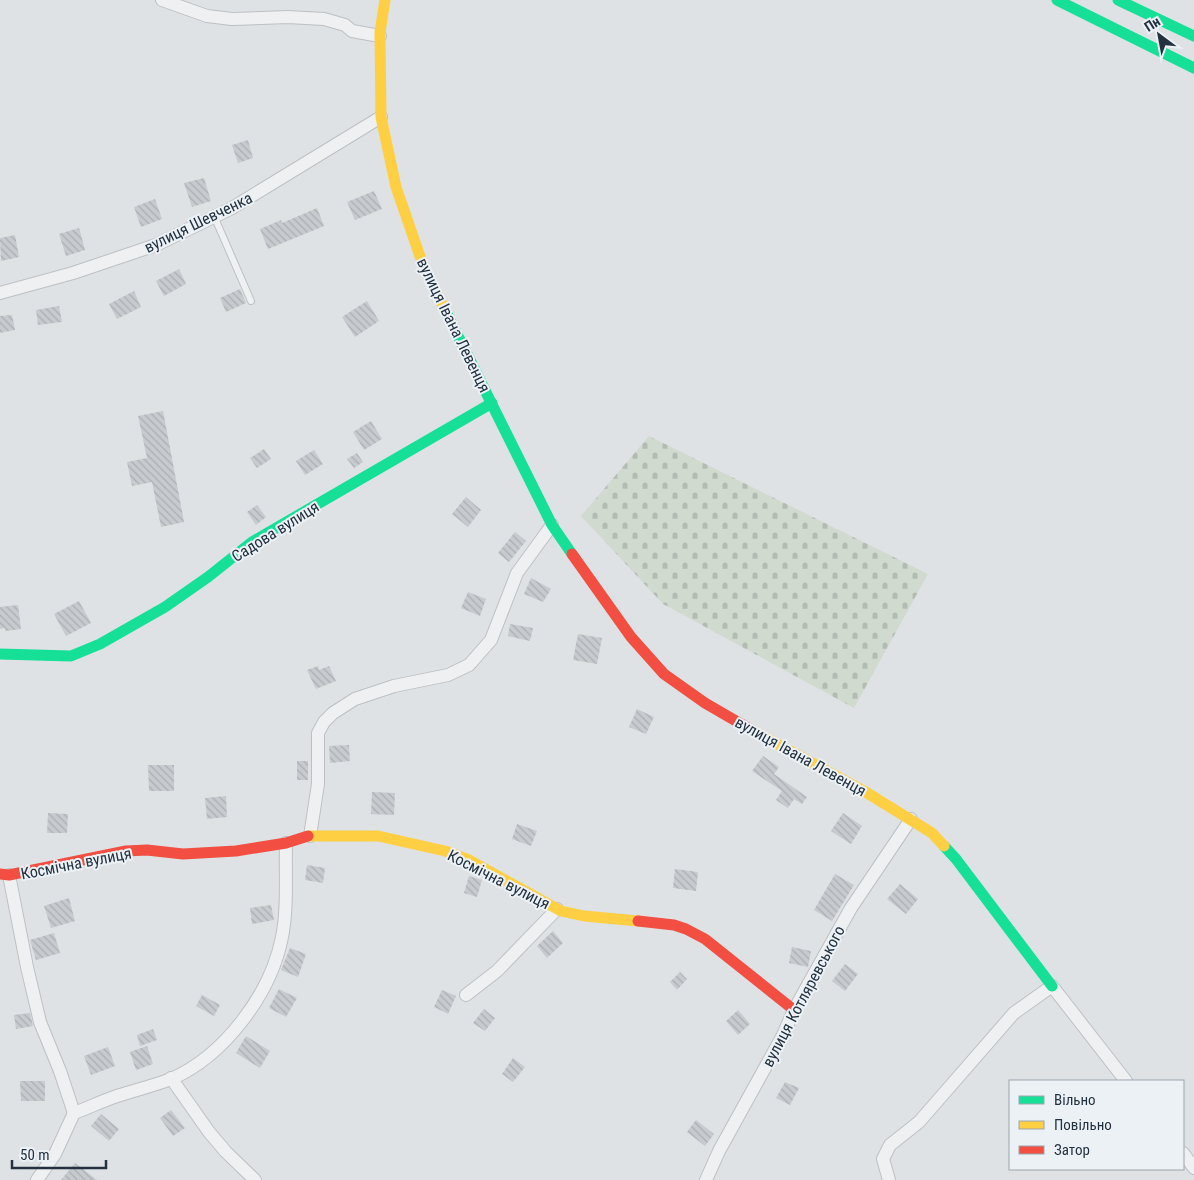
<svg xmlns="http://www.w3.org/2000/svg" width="1194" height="1180" viewBox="0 0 1194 1180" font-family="'Roboto Condensed',sans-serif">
  <defs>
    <pattern id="cemetery-stones" width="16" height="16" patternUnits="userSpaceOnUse" patternTransform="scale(1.25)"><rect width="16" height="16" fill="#d1dacf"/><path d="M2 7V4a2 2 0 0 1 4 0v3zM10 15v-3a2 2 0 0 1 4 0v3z" fill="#b3bcb3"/></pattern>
    <pattern id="building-back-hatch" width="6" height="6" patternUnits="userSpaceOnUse" patternTransform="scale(1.25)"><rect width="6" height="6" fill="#c7cace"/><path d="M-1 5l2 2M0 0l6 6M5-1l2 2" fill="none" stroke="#abaeb2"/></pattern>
  </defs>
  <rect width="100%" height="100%" fill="#dfe2e5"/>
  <!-- cemetery -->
  <polygon fill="url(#cemetery-stones)" points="649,436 928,574 854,708 663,604 581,516"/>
  <!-- building -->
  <g fill="url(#building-back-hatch)">
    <polygon points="248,140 253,158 238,163 232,145"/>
    <polygon points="204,178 211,201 192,207 184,183"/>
    <polygon points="374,191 382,209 355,220 347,202"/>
    <polygon points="155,199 162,219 141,227 134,207"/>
    <polygon points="317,208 324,226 268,249 260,229 281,220 282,223"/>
    <polygon points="79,228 85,250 66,256 59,234"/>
    <polygon points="15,235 19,257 1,261 0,238"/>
    <polygon points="179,269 186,284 164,296 156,281"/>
    <polygon points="240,289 246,303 226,312 220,298"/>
    <polygon points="134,291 141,307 117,319 109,304"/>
    <polygon points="367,301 379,321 355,337 342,317"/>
    <polygon points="59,306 62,322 38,325 36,310"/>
    <polygon points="12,315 15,330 0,333 0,316"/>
    <polygon points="163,411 184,522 161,527 152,482 132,486 127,462 147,458 138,416"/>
    <polygon points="371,421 382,439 364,450 353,432"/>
    <polygon points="264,449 271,459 257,468 250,458"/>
    <polygon points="314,450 323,464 305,475 296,461"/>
    <polygon points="357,453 363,462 354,468 347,459"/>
    <polygon points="466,497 481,510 468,527 452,514"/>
    <polygon points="257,505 266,517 256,525 247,512"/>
    <polygon points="515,532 526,541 509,562 498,553"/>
    <polygon points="531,578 551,589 543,602 524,594"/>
    <polygon points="468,592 486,599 480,616 461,608"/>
    <polygon points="79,601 91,623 66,636 54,614"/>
    <polygon points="18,605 21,629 5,631 5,628 0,629 0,607"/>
    <polygon points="510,624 533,628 530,641 508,636"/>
    <polygon points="578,634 602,638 597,664 573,660"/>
    <polygon points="318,666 319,670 329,666 336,681 316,689 307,670"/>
    <polygon points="637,709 654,717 646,734 629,727"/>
    <polygon points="349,745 350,761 330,763 329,746"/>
    <polygon points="763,756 779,767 774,774 807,797 802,804 794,799 788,808 776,800 782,791 752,771"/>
    <rect x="297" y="761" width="11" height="19"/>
    <polygon points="148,765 174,765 174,791 149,791"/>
    <polygon points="372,792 395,793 394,815 371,814"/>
    <polygon points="226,796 227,817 207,819 205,798"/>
    <polygon points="48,813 68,814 67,833 47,833"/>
    <polygon points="843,813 862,826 851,844 831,831"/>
    <polygon points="517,824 537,831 531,846 512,839"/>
    <polygon points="307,865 325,868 323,883 305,880"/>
    <polygon points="675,869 698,872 696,891 673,888"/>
    <polygon points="835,874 854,885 832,921 814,910"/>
    <polygon points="469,876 482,880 477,897 464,893"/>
    <polygon points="900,884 918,899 906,914 887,899"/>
    <polygon points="69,898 75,921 51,928 44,906"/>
    <polygon points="271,905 274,920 252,924 250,908"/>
    <polygon points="553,931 563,943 547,958 537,946"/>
    <polygon points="54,933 60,953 36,960 30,940"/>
    <polygon points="792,947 811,951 808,967 789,963"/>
    <polygon points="290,948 306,954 298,977 281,970"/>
    <polygon points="845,964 858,974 845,991 832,981"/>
    <polygon points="680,972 687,979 677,990 670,982"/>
    <polygon points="279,989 297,998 286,1017 269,1008"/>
    <polygon points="442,990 456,996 448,1014 434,1007"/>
    <polygon points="202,995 220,1005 214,1016 196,1006"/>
    <polygon points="484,1009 495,1018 485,1031 473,1023"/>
    <polygon points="738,1010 750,1024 738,1035 726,1021"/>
    <polygon points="30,1013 33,1026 16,1029 14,1015"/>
    <polygon points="153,1029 157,1040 140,1046 137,1035"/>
    <polygon points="246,1036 270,1051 260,1068 236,1053"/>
    <polygon points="147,1046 153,1064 136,1070 130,1052"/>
    <polygon points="108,1047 115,1066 91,1075 84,1056"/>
    <polygon points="513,1058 525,1067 513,1082 502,1074"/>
    <polygon points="20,1081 45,1081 45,1101 21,1101"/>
    <polygon points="785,1082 799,1088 790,1105 776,1098"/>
    <polygon points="171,1110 185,1128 173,1136 160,1118"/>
    <polygon points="101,1114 119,1129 109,1141 91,1126"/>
    <polygon points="696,1120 714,1134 705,1146 687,1132"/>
    <polygon points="75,1163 97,1180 61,1180"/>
  </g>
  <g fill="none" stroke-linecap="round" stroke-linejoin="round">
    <!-- lane casing -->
    <g stroke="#bdc0c3" stroke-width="8">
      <polyline id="lane" points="214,216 251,301"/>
    </g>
    <!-- street casing -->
    <g stroke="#bdc0c3" stroke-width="14">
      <g id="street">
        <polyline points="162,0 207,16 232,19 288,17 324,19 345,25 352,31 380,36"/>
        <polyline points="0,293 73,273 156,245 232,208 381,117"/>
        <polyline points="310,836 318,784 318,733 324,722 333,713 355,699 394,686 448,675 469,665 491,640 517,573 552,525"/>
        <polyline points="9,875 27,967 40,1022 60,1071 74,1113"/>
        <polyline points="466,995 497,971 557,909"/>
        <polyline points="171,1078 209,1132 226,1152 255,1180"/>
        <polyline points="1183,1153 1194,1168"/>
        <path d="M 37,1180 L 55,1154 L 74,1113 C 88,1108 102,1101 117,1096 C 135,1090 153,1086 171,1079 C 224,1056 271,994 282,937 C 288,907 285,874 286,843"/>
        <polyline points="706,1180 719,1151 782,1037 794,1010 851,908 911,819"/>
        <polyline points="889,1180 883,1159 890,1145 919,1122 1014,1013 1052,986 1126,1081"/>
      </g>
    </g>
    <!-- lane -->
    <use href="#lane" stroke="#eef0f2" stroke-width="6"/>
    <!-- street -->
    <use href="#street" stroke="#eef0f2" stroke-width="12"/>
    <!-- fast -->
    <g stroke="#16e098" stroke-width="11">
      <polyline points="1057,0 1194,68"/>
      <polyline points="1118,0 1194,36"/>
      <polyline points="444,308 552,525 572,554"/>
      <polyline points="0,654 71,656 100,644 165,607 208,577 252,542 492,403"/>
      <polyline points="944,846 956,859 1052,986"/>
    </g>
    <!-- slow -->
    <g stroke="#ffcf43" stroke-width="11">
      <polyline points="385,0 380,32 381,117 396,187 424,268 444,308"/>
      <polyline points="755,732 864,791 932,833 944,846"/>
      <polyline points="308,836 378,836 445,851 469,860 561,911 584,916 638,921"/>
    </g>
    <!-- jam -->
    <g stroke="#f24e42" stroke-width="11">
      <polyline points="572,554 631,637 664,674 705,703 755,732"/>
      <polyline points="0,874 9,875 126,851 147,850 183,854 236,851 286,843 308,836"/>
      <polyline points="638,921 674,925 686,929 705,939 794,1010"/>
    </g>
  </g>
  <g text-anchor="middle" stroke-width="4" stroke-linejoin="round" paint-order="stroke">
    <!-- street labels -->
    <g font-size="16" fill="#243240" stroke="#ecf1f6">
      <text transform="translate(198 222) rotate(-26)" y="6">вулиця Шевченка</text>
      <text transform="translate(454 325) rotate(64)" y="6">вулиця Івана Левенця</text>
      <text transform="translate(275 531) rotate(-32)" y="6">Садова вулиця</text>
      <text transform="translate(801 756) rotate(29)" y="6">вулиця Івана Левенця</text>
      <text transform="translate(76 863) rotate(-11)" y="6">Космічна вулиця</text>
      <text transform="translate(499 879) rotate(27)" y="6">Космічна вулиця</text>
      <text transform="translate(803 996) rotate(-62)" y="6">вулиця Котляревського</text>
    </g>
  </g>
  <!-- legend -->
  <rect x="1009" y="1080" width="175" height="90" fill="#ecf1f6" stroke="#9ca5ad"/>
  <rect x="1019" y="1096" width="25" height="8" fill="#16e098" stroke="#9ca5ad"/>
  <text x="1054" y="1105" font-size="15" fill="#243240">Вільно</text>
  <rect x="1019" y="1121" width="25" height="8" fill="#ffcf43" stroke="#9ca5ad"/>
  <text x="1054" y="1130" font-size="15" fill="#243240">Повільно</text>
  <rect x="1019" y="1146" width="25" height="8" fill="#f24e42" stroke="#9ca5ad"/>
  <text x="1054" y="1155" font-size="15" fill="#243240">Затор</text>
  <!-- north arrow -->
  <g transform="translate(1159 35) rotate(328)" stroke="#ecf1f6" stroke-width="4" paint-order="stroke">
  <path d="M0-4L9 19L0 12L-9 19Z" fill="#243240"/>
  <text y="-8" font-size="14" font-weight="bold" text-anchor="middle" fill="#243240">Пн</text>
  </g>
  <!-- scale -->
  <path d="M12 1160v8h94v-8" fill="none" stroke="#243240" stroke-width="2.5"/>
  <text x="20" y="1160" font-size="15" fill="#243240" stroke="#ecf1f6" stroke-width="4" paint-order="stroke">50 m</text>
</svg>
